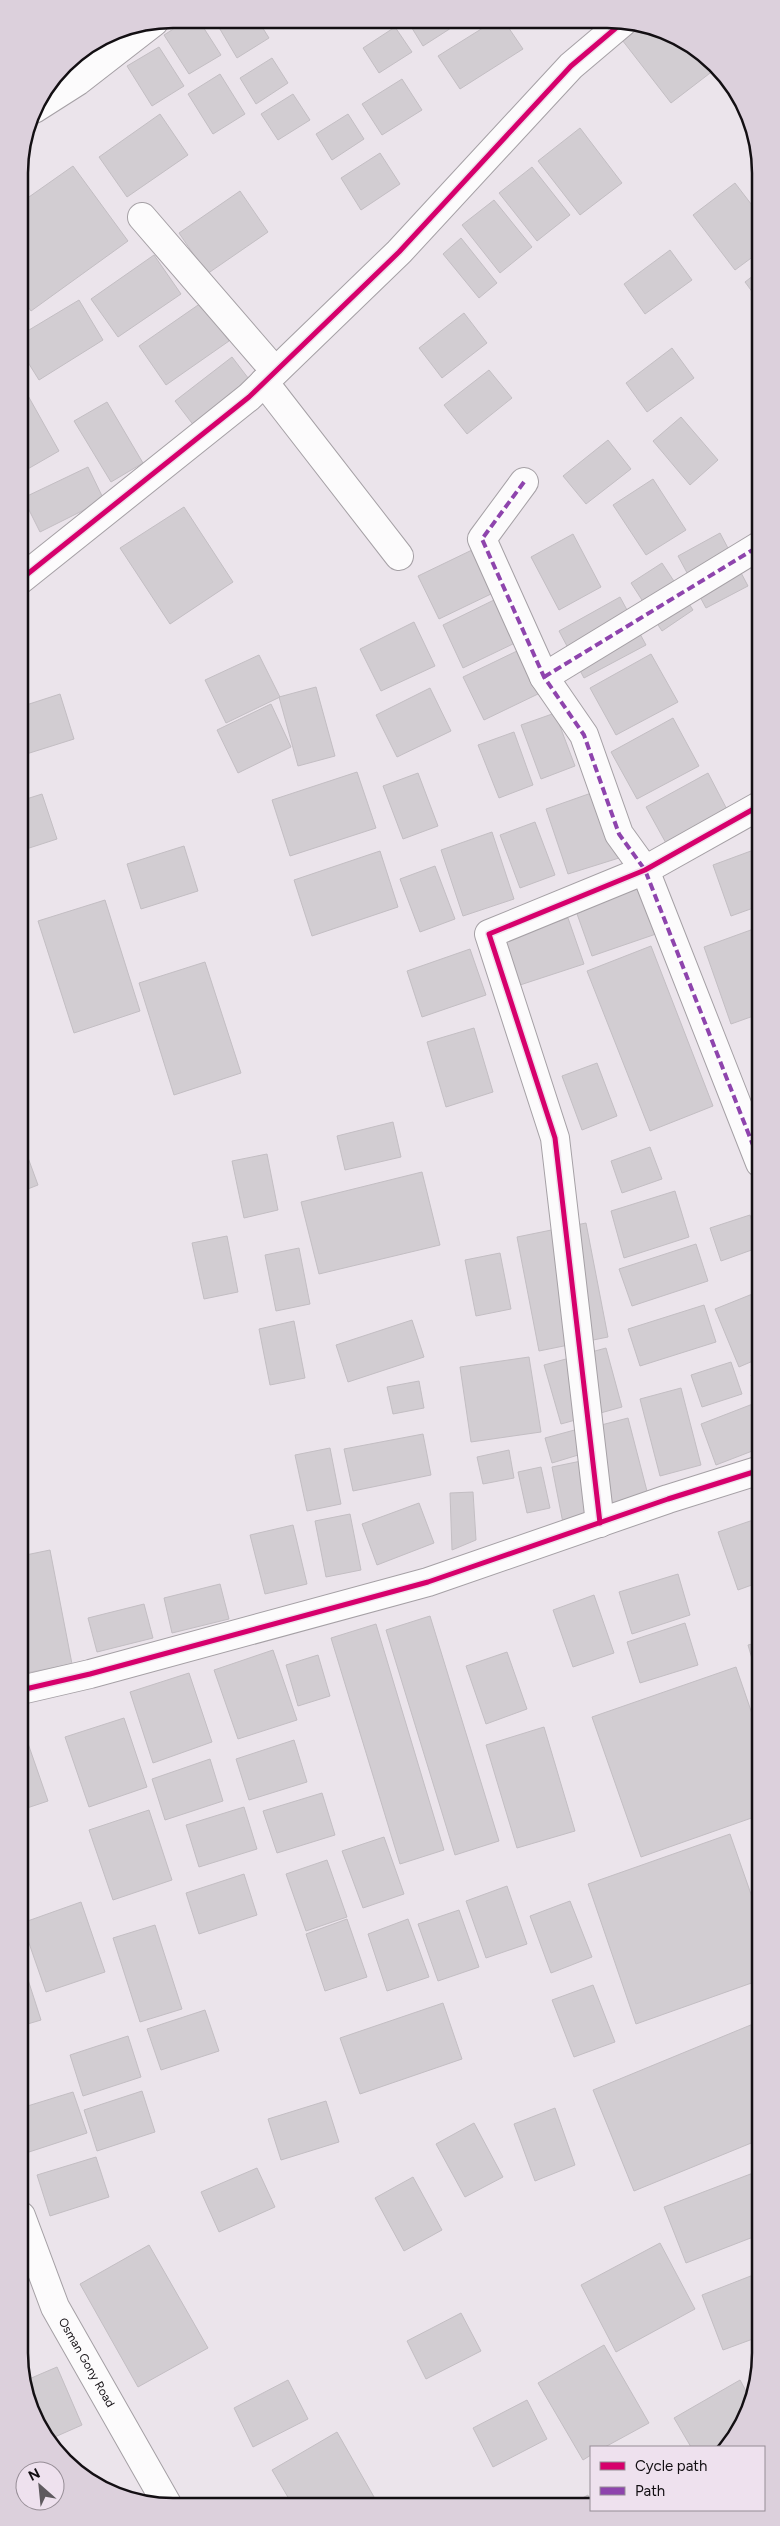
<svg xmlns="http://www.w3.org/2000/svg" width="780" height="2526" viewBox="0 0 780 2526" font-family="Figtree,sans-serif">
  <rect width="100%" height="100%" fill="#ebe4eb"/>
  <!-- building -->
  <g fill="#d2cdd2" stroke="#c3bec3">
    <polygon points="189,19 198,19 221,55 189,74 164,35"/>
    <polygon points="214,19 257,19 269,38 237,58"/>
    <polygon points="407,20 462,21 423,46"/>
    <polygon points="494,21 504,21 523,49 460,89 438,56"/>
    <polygon points="638,22 684,39 718,67 671,103 619,36"/>
    <polygon points="395,27 412,52 379,73 363,48"/>
    <polygon points="159,47 184,86 152,106 127,66"/>
    <polygon points="272,58 288,83 256,104 240,78"/>
    <polygon points="220,74 245,114 213,134 188,94"/>
    <polygon points="402,79 422,110 382,135 362,104"/>
    <polygon points="293,94 310,120 278,140 261,114"/>
    <polygon points="160,114 188,155 127,197 99,157"/>
    <polygon points="348,114 364,139 332,160 316,134"/>
    <polygon points="580,128 622,183 580,215 538,161"/>
    <polygon points="380,153 400,184 361,210 341,178"/>
    <polygon points="73,166 128,241 31,311 19,294 19,204"/>
    <polygon points="532,167 570,215 537,241 499,193"/>
    <polygon points="735,183 758,213 758,253 735,270 693,215"/>
    <polygon points="240,191 268,232 207,274 179,233"/>
    <polygon points="494,200 532,247 500,273 462,225"/>
    <polygon points="461,238 497,283 479,298 443,254"/>
    <polygon points="670,250 692,280 645,314 624,284"/>
    <polygon points="154,255 181,294 118,337 91,299"/>
    <polygon points="758,272 759,301 745,282"/>
    <polygon points="79,300 103,340 39,380 19,348 19,336"/>
    <polygon points="201,303 229,341 166,385 139,346"/>
    <polygon points="464,313 487,343 442,378 419,348"/>
    <polygon points="672,348 694,378 647,412 626,383"/>
    <polygon points="232,357 255,387 198,431 175,401"/>
    <polygon points="489,370 512,398 467,434 444,405"/>
    <polygon points="22,385 59,451 19,474 19,387"/>
    <polygon points="107,402 143,463 111,482 74,421"/>
    <polygon points="681,417 718,460 690,485 653,441"/>
    <polygon points="608,440 631,469 586,504 563,476"/>
    <polygon points="88,467 104,500 40,532 23,498"/>
    <polygon points="653,479 686,530 646,555 613,505"/>
    <polygon points="184,507 233,582 170,624 120,548"/>
    <polygon points="720,533 748,586 706,608 678,556"/>
    <polygon points="573,534 601,587 559,610 531,557"/>
    <polygon points="472,550 493,593 439,619 418,576"/>
    <polygon points="662,563 693,610 662,631 631,583"/>
    <polygon points="620,597 646,645 584,678 559,631"/>
    <polygon points="496,599 517,642 463,668 443,625"/>
    <polygon points="414,622 435,666 381,691 360,649"/>
    <polygon points="517,651 538,694 484,720 463,677"/>
    <polygon points="651,654 678,702 616,735 590,688"/>
    <polygon points="259,655 280,697 226,723 205,680"/>
    <polygon points="316,687 335,756 298,766 279,697"/>
    <polygon points="430,688 451,731 397,757 376,715"/>
    <polygon points="60,694 74,739 20,756 20,707"/>
    <polygon points="271,704 291,747 238,773 217,730"/>
    <polygon points="555,713 575,766 541,779 521,725"/>
    <polygon points="673,718 699,766 637,799 611,752"/>
    <polygon points="514,732 533,785 499,798 478,745"/>
    <polygon points="357,772 376,828 290,856 272,800"/>
    <polygon points="418,773 438,826 403,839 383,786"/>
    <polygon points="708,773 733,821 672,854 646,807"/>
    <polygon points="597,791 619,858 568,874 546,809"/>
    <polygon points="42,794 57,839 20,851 20,801"/>
    <polygon points="535,822 555,875 520,888 500,835"/>
    <polygon points="492,832 514,899 463,916 441,850"/>
    <polygon points="184,846 198,891 141,909 127,864"/>
    <polygon points="759,848 759,906 731,916 713,865"/>
    <polygon points="380,851 398,907 312,936 294,880"/>
    <polygon points="435,866 455,919 420,932 400,879"/>
    <polygon points="640,888 656,934 592,956 576,911"/>
    <polygon points="105,900 140,1011 74,1033 38,921"/>
    <polygon points="568,918 584,964 520,985 504,940"/>
    <polygon points="759,927 759,1014 731,1024 704,947"/>
    <polygon points="651,946 713,1106 650,1131 587,971"/>
    <polygon points="470,949 486,995 422,1017 407,971"/>
    <polygon points="205,962 241,1073 174,1095 139,983"/>
    <polygon points="474,1028 493,1092 446,1107 427,1042"/>
    <polygon points="597,1063 617,1116 582,1130 562,1076"/>
    <polygon points="759,1093 759,1115 753,1096"/>
    <polygon points="393,1122 401,1157 345,1170 337,1136"/>
    <polygon points="20,1136 38,1185 20,1192"/>
    <polygon points="650,1147 662,1179 622,1193 611,1161"/>
    <polygon points="267,1154 278,1210 244,1218 232,1161"/>
    <polygon points="422,1172 440,1245 319,1274 301,1202"/>
    <polygon points="675,1191 689,1237 624,1258 611,1211"/>
    <polygon points="750,1215 760,1247 721,1261 710,1228"/>
    <polygon points="586,1223 608,1337 539,1351 517,1237"/>
    <polygon points="227,1236 238,1292 204,1299 192,1243"/>
    <polygon points="696,1244 708,1281 632,1306 619,1269"/>
    <polygon points="299,1248 310,1304 276,1311 265,1255"/>
    <polygon points="500,1253 511,1309 476,1316 465,1260"/>
    <polygon points="760,1291 760,1358 739,1367 715,1309"/>
    <polygon points="704,1305 716,1342 640,1366 628,1329"/>
    <polygon points="412,1320 424,1357 348,1382 336,1345"/>
    <polygon points="294,1321 305,1378 270,1385 259,1329"/>
    <polygon points="606,1348 622,1407 561,1424 544,1365"/>
    <polygon points="529,1357 541,1432 471,1442 460,1367"/>
    <polygon points="731,1362 742,1394 702,1407 691,1375"/>
    <polygon points="760,1371 760,1396 751,1375"/>
    <polygon points="419,1381 424,1408 393,1414 387,1387"/>
    <polygon points="681,1388 701,1465 660,1476 640,1399"/>
    <polygon points="758,1402 760,1448 716,1465 701,1424"/>
    <polygon points="628,1418 648,1495 606,1505 586,1429"/>
    <polygon points="582,1428 588,1452 552,1463 545,1438"/>
    <polygon points="423,1434 431,1475 353,1491 344,1449"/>
    <polygon points="330,1448 341,1504 307,1511 295,1455"/>
    <polygon points="509,1450 514,1478 483,1484 477,1457"/>
    <polygon points="586,1460 598,1516 563,1523 552,1467"/>
    <polygon points="541,1467 550,1508 527,1513 518,1472"/>
    <polygon points="473,1492 476,1540 452,1550 450,1493"/>
    <polygon points="419,1503 434,1543 377,1565 362,1524"/>
    <polygon points="350,1514 361,1570 326,1577 315,1521"/>
    <polygon points="759,1518 760,1582 738,1590 718,1532"/>
    <polygon points="293,1525 307,1584 265,1594 250,1535"/>
    <polygon points="50,1550 72,1664 21,1674 21,1556"/>
    <polygon points="678,1574 690,1615 632,1634 619,1592"/>
    <polygon points="220,1584 229,1619 172,1633 164,1598"/>
    <polygon points="594,1595 614,1653 573,1667 553,1610"/>
    <polygon points="144,1604 153,1638 97,1652 88,1618"/>
    <polygon points="430,1616 499,1841 455,1855 386,1630"/>
    <polygon points="685,1623 698,1665 640,1683 627,1642"/>
    <polygon points="376,1624 444,1850 400,1864 331,1638"/>
    <polygon points="760,1642 760,1686 748,1645"/>
    <polygon points="273,1650 297,1720 238,1739 214,1670"/>
    <polygon points="507,1652 527,1709 486,1724 466,1666"/>
    <polygon points="318,1655 330,1696 298,1706 286,1665"/>
    <polygon points="736,1667 760,1737 760,1815 641,1857 592,1717"/>
    <polygon points="189,1673 212,1742 153,1763 130,1692"/>
    <polygon points="124,1718 147,1787 89,1807 65,1737"/>
    <polygon points="544,1727 575,1831 517,1848 486,1745"/>
    <polygon points="24,1732 48,1801 21,1810 21,1733"/>
    <polygon points="294,1740 307,1782 249,1800 236,1759"/>
    <polygon points="210,1759 223,1801 165,1820 152,1779"/>
    <polygon points="322,1793 335,1835 277,1853 263,1811"/>
    <polygon points="244,1807 257,1849 199,1867 186,1825"/>
    <polygon points="149,1810 172,1880 113,1900 89,1830"/>
    <polygon points="730,1834 760,1920 760,1980 636,2024 588,1884"/>
    <polygon points="384,1837 404,1894 363,1908 342,1851"/>
    <polygon points="327,1860 347,1917 306,1931 286,1874"/>
    <polygon points="244,1874 257,1915 199,1934 186,1893"/>
    <polygon points="507,1886 527,1944 486,1958 466,1901"/>
    <polygon points="570,1901 592,1957 551,1973 530,1916"/>
    <polygon points="81,1902 105,1972 46,1992 22,1923"/>
    <polygon points="459,1910 479,1967 438,1981 418,1924"/>
    <polygon points="347,1919 367,1977 325,1991 306,1934"/>
    <polygon points="408,1919 429,1977 387,1991 368,1934"/>
    <polygon points="155,1925 182,2009 140,2022 113,1938"/>
    <polygon points="21,1958 41,2020 21,2026"/>
    <polygon points="593,1985 615,2042 574,2057 552,2000"/>
    <polygon points="443,2003 462,2059 360,2094 340,2038"/>
    <polygon points="205,2010 219,2051 161,2070 147,2029"/>
    <polygon points="758,2022 761,2028 761,2139 634,2191 593,2090"/>
    <polygon points="128,2036 141,2077 83,2096 70,2055"/>
    <polygon points="142,2091 155,2132 97,2151 84,2110"/>
    <polygon points="73,2092 87,2133 29,2152 21,2129 21,2108"/>
    <polygon points="326,2101 339,2142 281,2160 268,2119"/>
    <polygon points="555,2108 575,2165 535,2181 514,2124"/>
    <polygon points="474,2123 503,2177 465,2197 436,2144"/>
    <polygon points="96,2157 109,2197 50,2216 37,2175"/>
    <polygon points="257,2168 275,2207 219,2232 201,2192"/>
    <polygon points="761,2170 761,2234 686,2263 664,2207"/>
    <polygon points="413,2177 442,2230 404,2251 375,2198"/>
    <polygon points="660,2243 695,2309 616,2352 581,2285"/>
    <polygon points="149,2245 208,2348 138,2387 80,2284"/>
    <polygon points="761,2272 761,2336 723,2350 702,2295"/>
    <polygon points="461,2313 481,2351 426,2379 407,2341"/>
    <polygon points="604,2345 649,2423 605,2447 591,2447 591,2455 583,2460 538,2383"/>
    <polygon points="57,2367 82,2425 48,2440 40,2430 22,2382"/>
    <polygon points="288,2380 308,2419 253,2447 234,2408"/>
    <polygon points="740,2380 752,2402 750,2412 728,2447 691,2447 674,2418"/>
    <polygon points="527,2400 547,2439 493,2467 473,2428"/>
    <polygon points="337,2432 378,2504 292,2504 272,2470"/>
    <polygon points="588,2495 591,2504 571,2504"/>
  </g>
  <g fill="none" stroke-linecap="round" stroke-linejoin="round">
    <!-- minor casing -->
    <g stroke="#a5a0a5" stroke-width="30">
      <g id="minor">
        <polyline points="34,109 78,81 154,22"/>
        <polyline points="142,217 275,371"/>
        <polyline points="264,382 399,556"/>
        <polyline points="524,482 482,539 544,677 584,735 619,834 645,870 760,1163"/>
        <polyline points="20,580 249,397 399,252 571,66 623,22"/>
        <polyline points="544,677 759,546"/>
        <polyline points="600,1523 555,1138 489,934 645,870 759,806"/>
        <polyline points="21,1690 90,1674 428,1582 668,1499 760,1470"/>
        <path id="s1" d="M 21,2216 L 55,2307 L 167,2504"/>
      </g>
    </g>
    <!-- minor -->
    <use href="#minor" stroke="#fcfbfc" stroke-width="28"/>
    <!-- quiet -->
    <g stroke="#8e44ad" stroke-width="4" stroke-dasharray="8 4" stroke-linecap="butt">
      <polyline points="524,482 482,539 544,677 584,735 619,834 645,870 760,1163"/>
      <polyline points="544,677 759,546"/>
    </g>
    <!-- cycleway casing -->
    <g stroke="#eee1ee" stroke-width="8">
      <g id="cycleway">
        <polyline points="20,580 249,397 399,252 571,66 623,22"/>
        <polyline points="600,1523 555,1138 489,934 645,870 759,806"/>
        <polyline points="21,1690 90,1674 428,1582 668,1499 760,1470"/>
      </g>
    </g>
    <!-- cycleway -->
    <use href="#cycleway" stroke="#d6006c" stroke-width="5"/>
  </g>
  <g text-anchor="middle" stroke-width="5" stroke-linejoin="round" paint-order="stroke">
    <!-- street labels -->
    <g font-size="12" fill="#130f13" stroke="#eee1ee">
      <text dy="4" stroke="none"><textPath href="#s1" startOffset="161">Osman Gony Road</textPath></text>
    </g>
  </g>
  <!-- crop -->
  <path d="M0 0H780V2526H0ZM173 28H607A145 145 0 0 1 752 173V2353A145 145 0 0 1 607 2498H173A145 145 0 0 1 28 2353V173A145 145 0 0 1 173 28Z" fill="#dcd0dc" fill-rule="evenodd"/>
  <path fill="none" stroke="#130f13" stroke-width="2.5" d="M173 28H607A145 145 0 0 1 752 173V2353A145 145 0 0 1 607 2498H173A145 145 0 0 1 28 2353V173A145 145 0 0 1 173 28Z"/>
  <!-- legend -->
  <rect x="590" y="2446" width="175" height="65" fill="#eee1ee" stroke="#968d96"/>
  <rect x="600" y="2462" width="25" height="8" fill="#d6006c" stroke="#968d96"/>
  <text x="635" y="2471" font-size="15" fill="#130f13">Cycle path</text>
  <rect x="600" y="2487" width="25" height="8" fill="#8e44ad" stroke="#968d96"/>
  <text x="635" y="2496" font-size="15" fill="#130f13">Path</text>
  <!-- north arrow -->
  <g transform="translate(40 2486) rotate(333)"><circle r="24" fill="#eee1ee" stroke="#968d96"/>
  <path d="M0-4L9 19L0 12L-9 19Z" fill="#5f5a5f"/>
  <text y="-8" font-size="14" font-weight="bold" text-anchor="middle" fill="#130f13">N</text>
  </g>
</svg>
